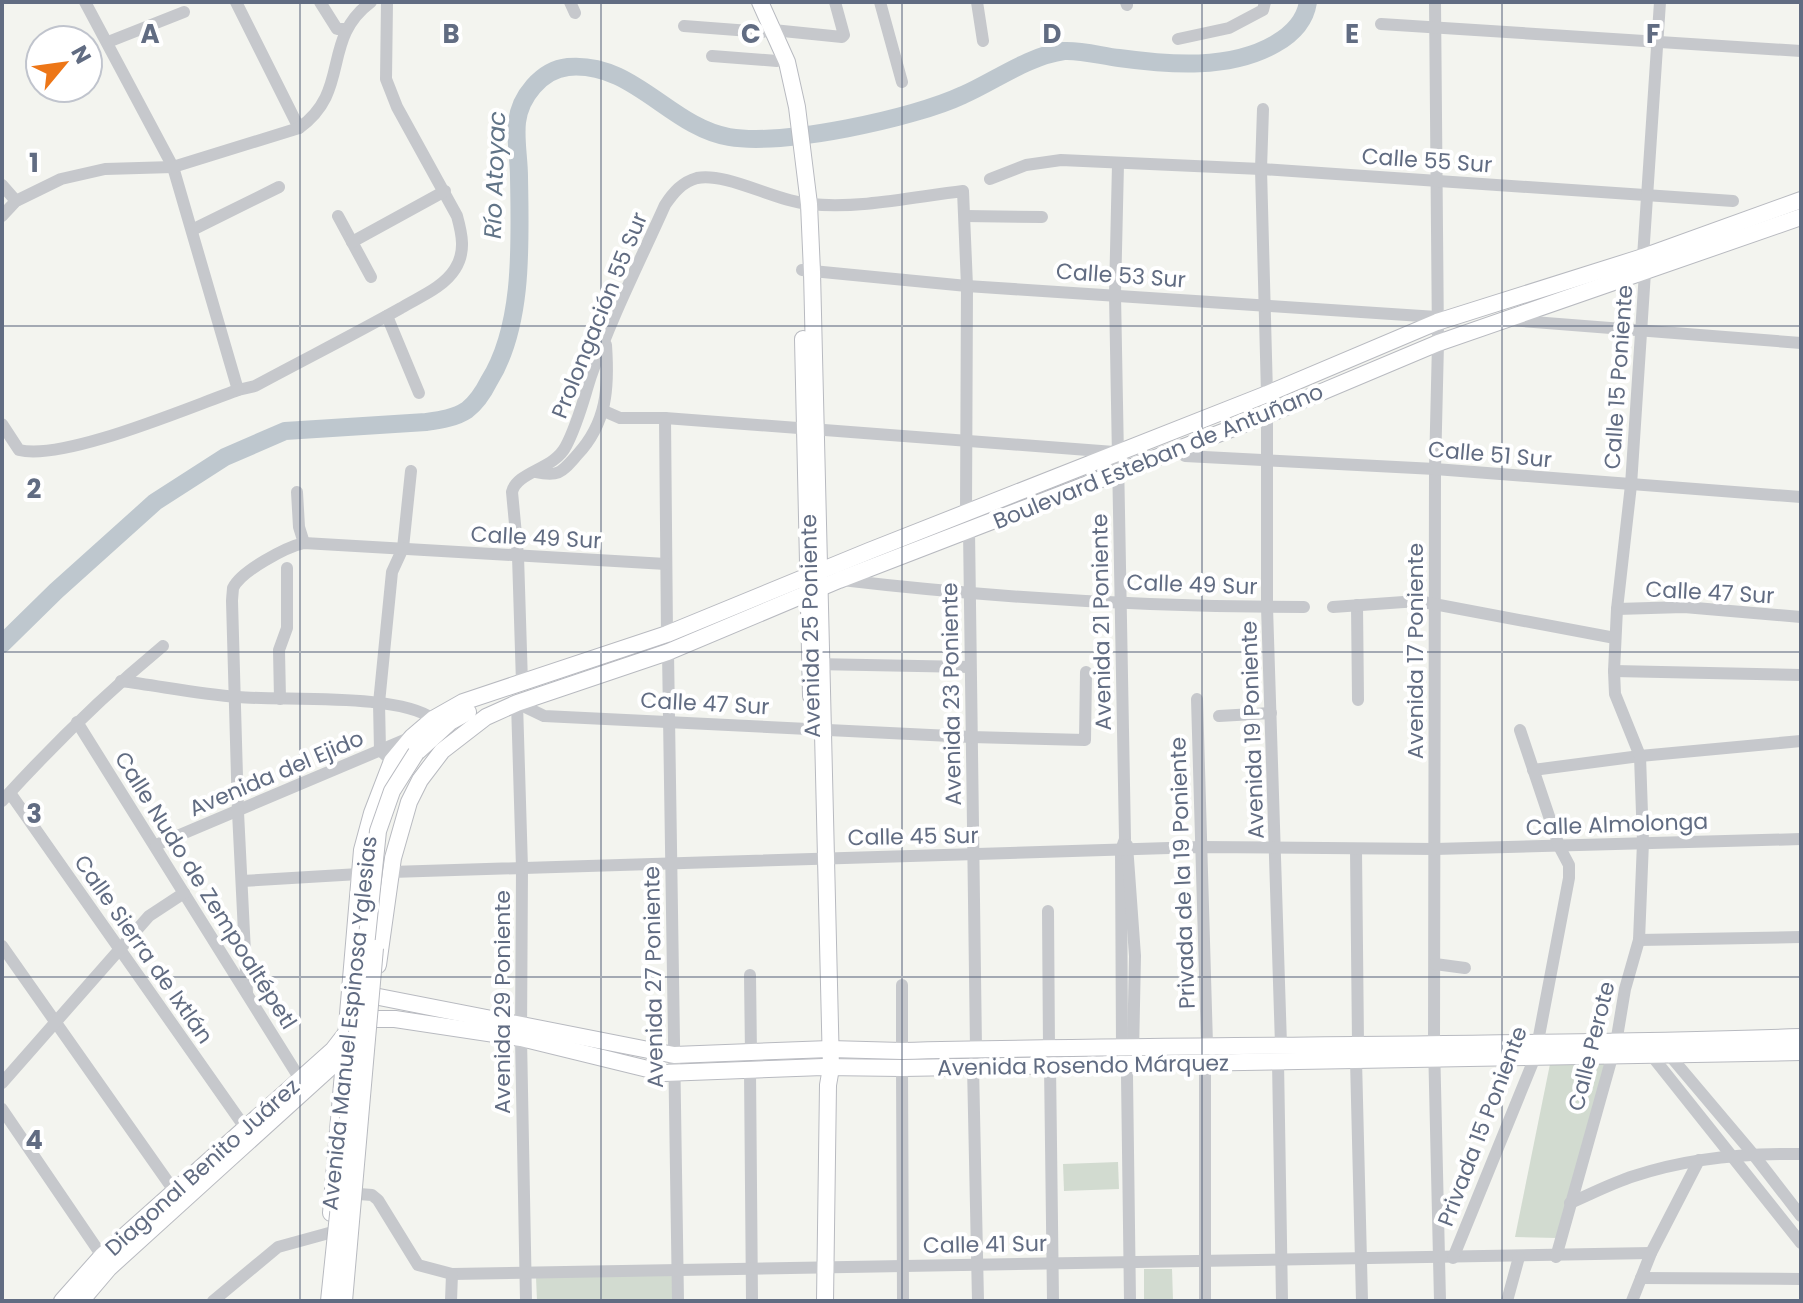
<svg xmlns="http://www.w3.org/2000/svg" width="1803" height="1303" viewBox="0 0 1803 1303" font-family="Poppins,sans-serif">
  <rect width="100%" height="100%" fill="#f3f4ef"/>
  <!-- green -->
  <g fill="#d2dbd0">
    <polygon points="1605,1063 1557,1238 1515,1237 1550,1064"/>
    <polygon points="1118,1162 1119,1189 1064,1191 1063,1164"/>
    <polygon points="1144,1269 1172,1269 1173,1300 1144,1300"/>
    <polygon points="672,1275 672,1301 537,1301 536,1277"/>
  </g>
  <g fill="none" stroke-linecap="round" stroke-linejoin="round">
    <!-- river -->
    <path stroke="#bec7ce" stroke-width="18" d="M 2,644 L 56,591 L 155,502 L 225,457 L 285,431 L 426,422 C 440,420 455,418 467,410 C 476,403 484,391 489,381 C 524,325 520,242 519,177 C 519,159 515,140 517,122 C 520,97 541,70 568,67 C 633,61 670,127 729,137 C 783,146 912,119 963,95 C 995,81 1028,56 1064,51 C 1081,50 1102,56 1119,58 C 1170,65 1230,70 1275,44 C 1291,35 1305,21 1308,2"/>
    <!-- secondary casing -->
    <g stroke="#b8bac0" stroke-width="18">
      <g id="secondary">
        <polyline points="760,2 787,62 797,107 809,204 812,272 831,1068 828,1085 825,1301"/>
        <polyline points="803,339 811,696"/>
        <polyline points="416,753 450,722 468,712"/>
        <polyline points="378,965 393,858 409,802 420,780 442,751 486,717 517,703 668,652 839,580 1267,415 1438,343 1801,217"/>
        <path d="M 363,1010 L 374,996 L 674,1055 L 830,1049 L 902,1051 C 1202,1044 1501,1047 1801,1037"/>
        <polyline points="371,1019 395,1019 521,1038 664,1073 823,1067 902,1068 1801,1052"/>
        <polyline points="331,1213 362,850 372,813 392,761 412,737 433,719 463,702 667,634 869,551 1267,394 1437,322 1643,257 1801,200"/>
        <polyline points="62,1301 102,1256 333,1050 347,1032"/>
        <polyline points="81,1301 109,1268 345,1054"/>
      </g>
    </g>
    <!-- street -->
    <g stroke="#c6c8cc" stroke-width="12">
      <path d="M 85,2 L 173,167 L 238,390 L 255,386 C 303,360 353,335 401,308 C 419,297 443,288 455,269 C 466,252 462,234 457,216 L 397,107 L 386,79 L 387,2"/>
      <polyline points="236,2 299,128"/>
      <polyline points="320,2 337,29 346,29"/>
      <polyline points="570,2 575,13"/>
      <polyline points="880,2 902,82"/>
      <polyline points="977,2 983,41"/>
      <polyline points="1126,2 1127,5"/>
      <polyline points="1435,2 1438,343 1435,469 1434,1043 1440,1301"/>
      <polyline points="1381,24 1801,51"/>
      <polyline points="684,26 763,32"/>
      <polyline points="773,30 842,37 844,35 835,2"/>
      <polyline points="1178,39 1229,28 1263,10 1265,2"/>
      <polyline points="108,42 184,12"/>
      <polyline points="712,56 777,61"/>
      <polyline points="1263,109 1261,169 1267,394"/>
      <polyline points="1118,164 1115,294 1125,839 1121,850 1122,1047 1127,1076 1130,1301"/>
      <polyline points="990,179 1026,165 1061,160 1261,169 1733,201"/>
      <polyline points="2,185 16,201"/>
      <path d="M 2,216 L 16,201 L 61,179 L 105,169 L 173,167 L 299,128 C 352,90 320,40 371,2"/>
      <polyline points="338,216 371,277"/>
      <polyline points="965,216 1042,217"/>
      <polyline points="192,230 279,187"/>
      <polyline points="352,242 445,191"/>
      <polyline points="1643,257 1660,2"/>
      <polyline points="802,270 967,286 1437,317"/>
      <polyline points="387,316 419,393"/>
      <polyline points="1509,320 1801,343"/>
      <polyline points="604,411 620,418 665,418 1114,452"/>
      <polyline points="1267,415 1267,607 1281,1045"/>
      <polyline points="665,418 667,634"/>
      <path d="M 2,424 L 19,450 C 65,461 189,407 238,390"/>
      <polyline points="1177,450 1185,456 1435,469 1801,497"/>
      <path d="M 535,472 C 559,477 561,473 577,455 C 607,423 609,388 606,345"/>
      <polyline points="297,492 299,527 304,543"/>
      <polyline points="969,530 976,1049"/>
      <path d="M 842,580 C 995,598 1150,607 1304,607"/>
      <polyline points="1357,605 1358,700"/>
      <polyline points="1333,607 1418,601 1615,638"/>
      <polyline points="1617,609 1684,607 1801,617"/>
      <polyline points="668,652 678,1301"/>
      <polyline points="814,664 970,667"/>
      <polyline points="1614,671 1801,675"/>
      <path d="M 121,681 C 160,686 199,694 238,697 C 285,701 399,693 433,719"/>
      <path d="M 522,683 L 518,556 L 512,492 C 517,471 554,470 566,446 C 578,423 583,401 591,376 C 611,318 640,261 665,205 C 673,193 682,182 697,178 C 727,172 777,202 810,204 C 860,209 913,197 963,191 L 967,286 L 966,512"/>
      <polyline points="280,699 279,650 287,628 287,568"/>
      <polyline points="1197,699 1207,1045"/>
      <polyline points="517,703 544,716 971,737 1085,740 1086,672"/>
      <polyline points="517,703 522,868 521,1038 526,1301"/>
      <polyline points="1219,716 1271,713"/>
      <polyline points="77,722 300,1079"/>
      <polyline points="392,761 380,750 379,703 392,572 403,548 411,471"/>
      <polyline points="1533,770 1640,756 1801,741"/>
      <polyline points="10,793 246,1129"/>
      <path d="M 2,801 C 52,746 105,694 163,646"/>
      <polyline points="156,845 409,738"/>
      <polyline points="1127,845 1135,956 1133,1054"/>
      <polyline points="1356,850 1358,1044"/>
      <polyline points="391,872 1201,847 1435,849 1801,839"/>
      <polyline points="242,881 359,874"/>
      <polyline points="1048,911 1049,1049"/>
      <polyline points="1639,940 1801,937"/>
      <polyline points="2,946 175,1192"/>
      <polyline points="1435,964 1465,968"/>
      <polyline points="750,975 751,1054"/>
      <path d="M 247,993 L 238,812 L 232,601 C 232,599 233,589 233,588 C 241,571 286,547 304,543 L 666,564"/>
      <polyline points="902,1051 902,985"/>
      <polyline points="1648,1051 1801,1243"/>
      <polyline points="1666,1051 1753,1154 1801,1216"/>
      <polyline points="1356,1060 1362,1301"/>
      <polyline points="1278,1061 1282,1301"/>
      <polyline points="1050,1065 1053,1301"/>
      <polyline points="973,1066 978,1301"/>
      <polyline points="902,1068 903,1301"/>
      <polyline points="750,1071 752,1301"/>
      <polyline points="2,1083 149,916 184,893"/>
      <polyline points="2,1109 102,1256"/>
      <polyline points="359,1194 372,1195 378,1200 418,1265 452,1274 1651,1253"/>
      <path d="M 1570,1203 C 1591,1194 1612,1183 1634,1176 C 1688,1158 1744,1153 1801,1154"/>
      <polyline points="1556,1257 1616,1043 1625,989 1639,940 1643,842 1640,756 1615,694 1614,671 1617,609 1631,485 1645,272"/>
      <polyline points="1453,1258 1535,1057 1569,878 1569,865 1559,846 1520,730"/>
      <polyline points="1641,1278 1801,1279"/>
      <polyline points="213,1301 278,1247 329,1233"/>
      <polyline points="451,1301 452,1274"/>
      <polyline points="1205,1301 1205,1062"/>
      <polyline points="1507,1301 1519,1257"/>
      <polyline points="1632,1301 1651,1253 1699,1160"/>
    </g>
    <!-- secondary -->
    <use href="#secondary" stroke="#fff" stroke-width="16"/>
    <!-- secondary-bridge casing -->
    <g stroke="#b8bac0" stroke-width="18" stroke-linecap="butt">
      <g id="secondary-bridge">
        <polyline points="329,1301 378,831 392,791 416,753"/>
        <polyline points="344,1301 375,948"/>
      </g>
    </g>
    <!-- secondary-bridge -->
    <use href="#secondary-bridge" stroke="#fff" stroke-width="16"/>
  </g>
  <!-- grid -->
  <path fill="none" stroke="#616c82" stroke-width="2" stroke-opacity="0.55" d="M 300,2 L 300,1301M 601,2 L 601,1301M 902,2 L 902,1301M 1202,2 L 1202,1301M 1502,2 L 1502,1301M 2,326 L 1801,326M 2,652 L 1801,652M 2,977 L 1801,977"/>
  <g text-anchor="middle" stroke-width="8" stroke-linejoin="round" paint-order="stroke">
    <!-- street labels -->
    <g font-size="22" fill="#616c82" stroke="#fff">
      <text transform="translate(1427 160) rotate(4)" y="8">Calle 55 Sur</text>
      <text transform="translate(1121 275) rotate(4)" y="8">Calle 53 Sur</text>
      <text transform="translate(599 315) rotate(-68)" y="8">Prolongación 55 Sur</text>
      <text transform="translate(1618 377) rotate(-86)" y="8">Calle 15 Poniente</text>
      <text transform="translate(1490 454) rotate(5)" y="8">Calle 51 Sur</text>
      <text transform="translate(1158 456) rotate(-22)" y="8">Boulevard Esteban de Antuñano</text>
      <text transform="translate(536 537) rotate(3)" y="8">Calle 49 Sur</text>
      <text transform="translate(1192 584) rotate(2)" y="8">Calle 49 Sur</text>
      <text transform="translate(1710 592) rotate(3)" y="8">Calle 47 Sur</text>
      <text transform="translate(1101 622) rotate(-91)" y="8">Avenida 21 Poniente</text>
      <text transform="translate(810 626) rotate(-91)" y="8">Avenida 25 Poniente</text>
      <text transform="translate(1415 651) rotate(-90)" y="8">Avenida 17 Poniente</text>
      <text transform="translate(951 694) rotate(-91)" y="8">Avenida 23 Poniente</text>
      <text transform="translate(705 703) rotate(3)" y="8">Calle 47 Sur</text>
      <text transform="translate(1252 730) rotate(-92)" y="8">Avenida 19 Poniente</text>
      <text transform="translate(276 773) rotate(-23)" y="8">Avenida del Ejido</text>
      <text transform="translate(1617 824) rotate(-2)" y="8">Calle Almolonga</text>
      <text transform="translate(913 836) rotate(-1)" y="8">Calle 45 Sur</text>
      <text transform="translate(1182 873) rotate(-92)" y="8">Privada de la 19 Poniente</text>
      <text transform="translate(206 890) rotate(58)" y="8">Calle Nudo de Zempoaltépetl</text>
      <text transform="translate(144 949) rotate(55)" y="8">Calle Sierra de Ixtlán</text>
      <text transform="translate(653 977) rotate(-91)" y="8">Avenida 27 Poniente</text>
      <text transform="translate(502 1002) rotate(-90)" y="8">Avenida 29 Poniente</text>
      <text transform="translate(349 1023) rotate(-84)" y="8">Avenida Manuel Espinosa Yglesias</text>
      <text transform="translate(1591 1046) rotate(-76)" y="8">Calle Perote</text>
      <text transform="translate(1083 1065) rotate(-1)" y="8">Avenida Rosendo Márquez</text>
      <text transform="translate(1482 1126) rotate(-69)" y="8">Privada 15 Poniente</text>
      <text transform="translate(202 1167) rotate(-42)" y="8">Diagonal Benito Juárez</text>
      <text transform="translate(985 1244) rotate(-1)" y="8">Calle 41 Sur</text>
    </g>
    <!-- water labels -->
    <g font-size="24" font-style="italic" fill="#617487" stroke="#fff">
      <text transform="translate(495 175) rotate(-88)" y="8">Río Atoyac</text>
    </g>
  </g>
  <g font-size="26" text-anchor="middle" font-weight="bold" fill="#616c82" stroke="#fff" stroke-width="8" stroke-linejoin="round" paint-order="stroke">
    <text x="150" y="43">A</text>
    <text x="451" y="43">B</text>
    <text x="751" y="43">C</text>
    <text x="1052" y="43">D</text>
    <text x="1352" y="43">E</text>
    <text x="1653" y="43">F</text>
    <text x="34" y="172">1</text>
    <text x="34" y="498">2</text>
    <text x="34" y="823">3</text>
    <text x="34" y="1149">4</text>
  </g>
  <!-- border -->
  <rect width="1803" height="1303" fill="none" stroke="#616c82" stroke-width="8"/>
  <!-- north arrow -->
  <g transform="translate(64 64) rotate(61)"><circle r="38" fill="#ffffff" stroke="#c0c4cd" stroke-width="2"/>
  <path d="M0-6L14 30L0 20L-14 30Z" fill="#ed7617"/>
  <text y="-12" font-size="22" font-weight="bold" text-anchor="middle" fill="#616c82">N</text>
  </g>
</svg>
